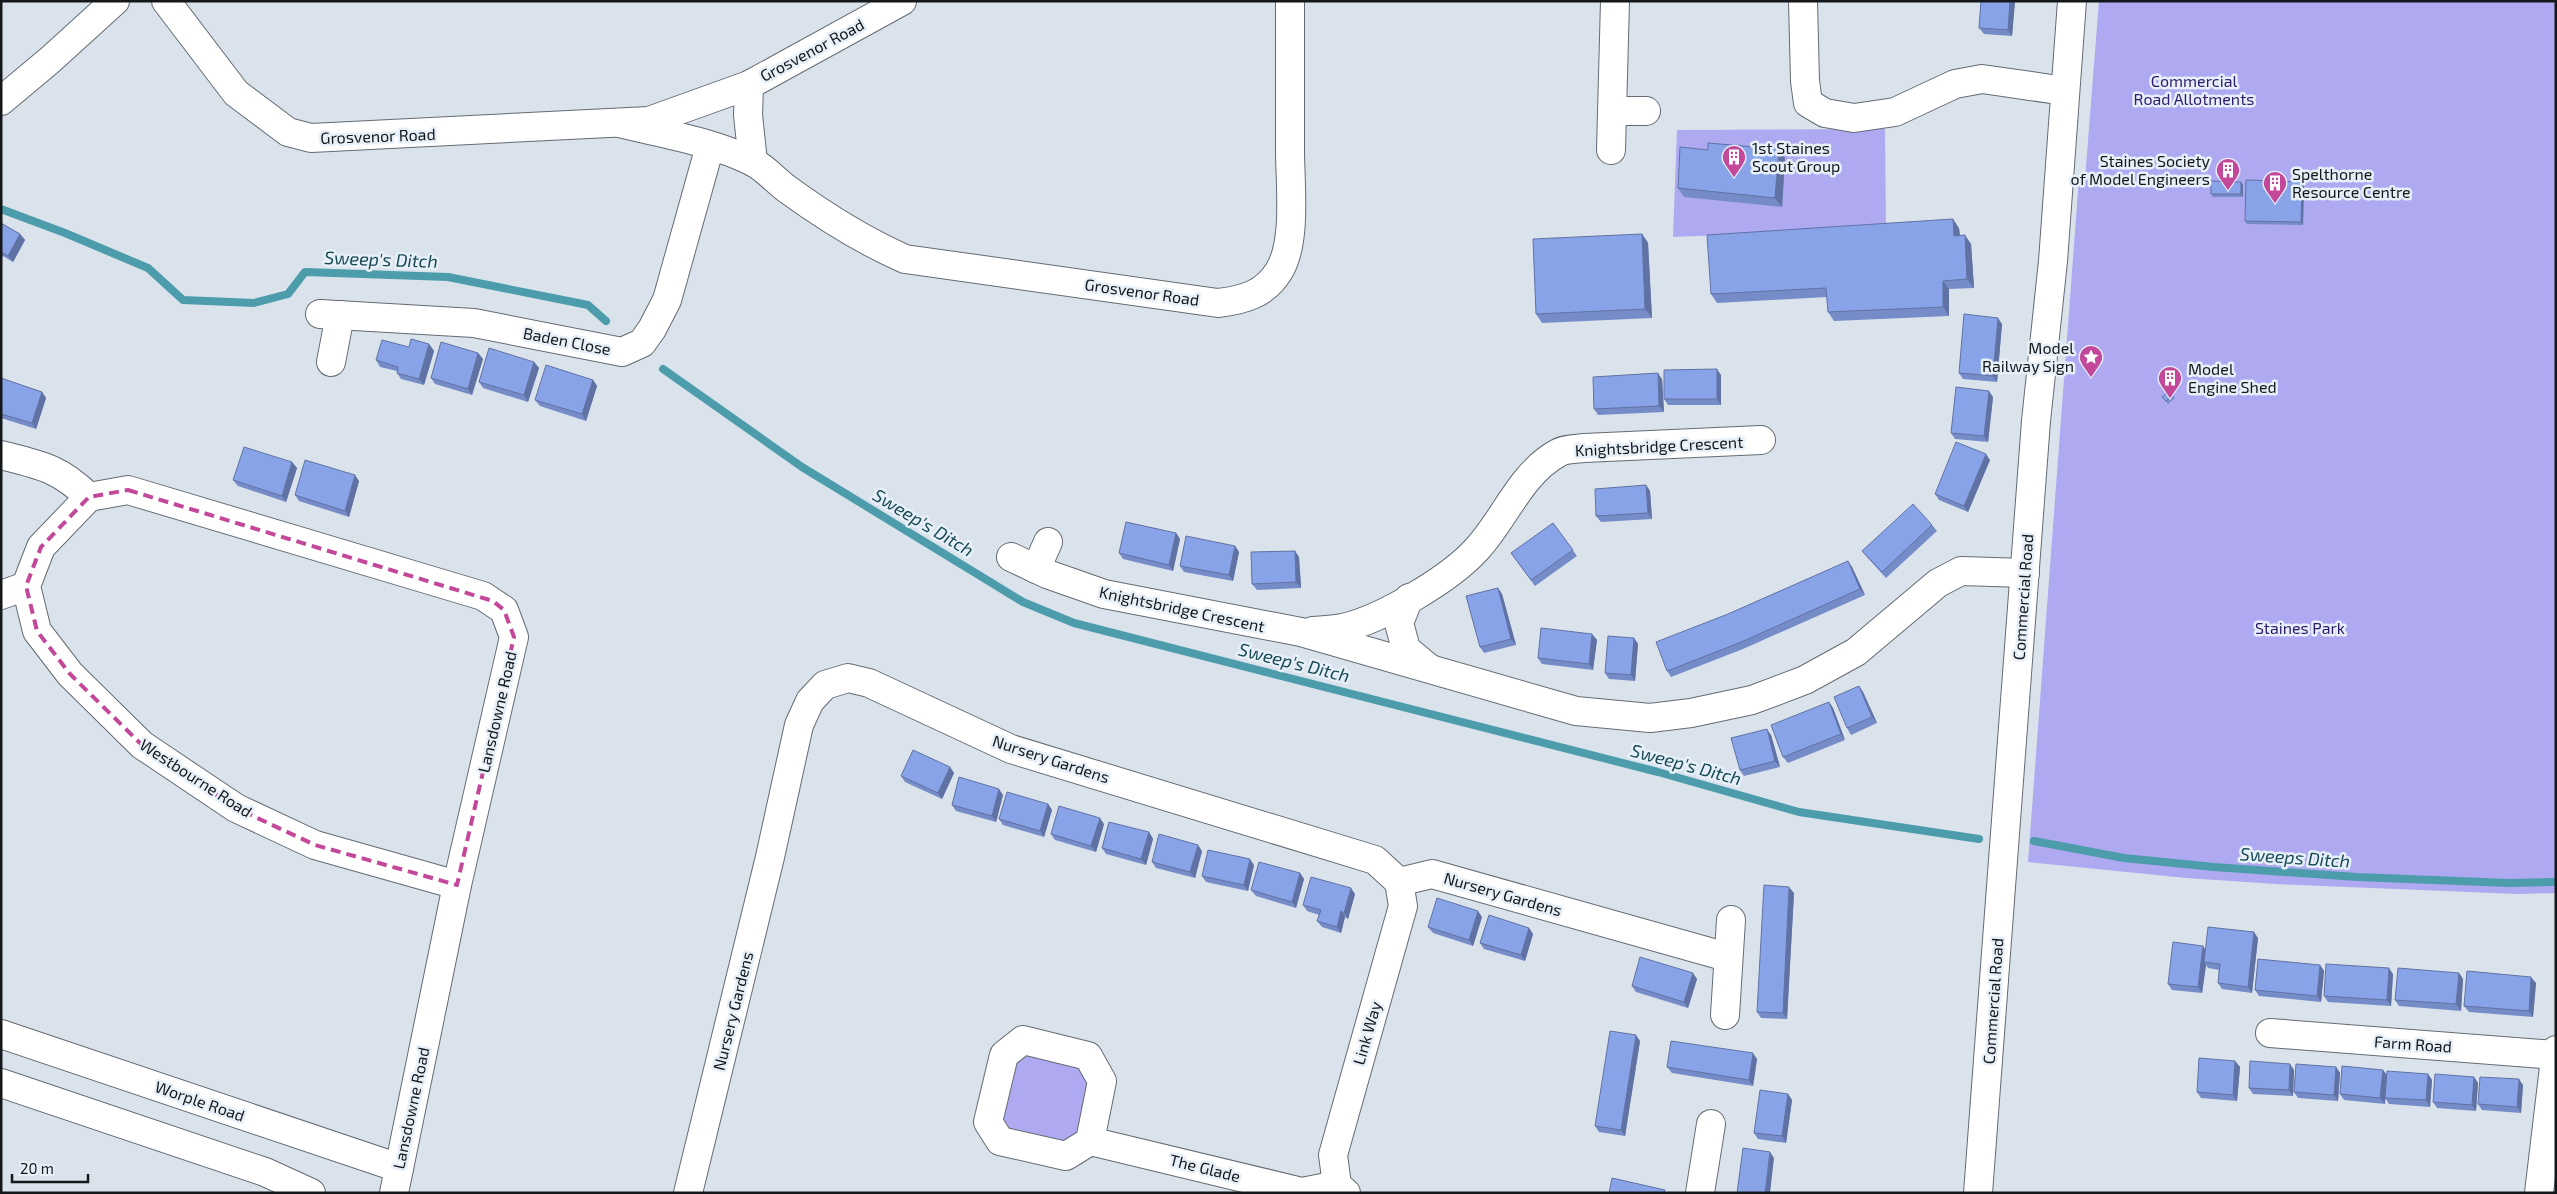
<svg xmlns="http://www.w3.org/2000/svg" width="2557" height="1194" viewBox="0 0 2557 1194" font-family="'Exo 2',sans-serif">
  <rect width="100%" height="100%" fill="#dae3ec"/>
  <!-- green -->
  <g fill="#aea9f1">
    <polygon points="2099,1 2556,1 2556,893 2518,894 2276,884 2186,878 2028,862 2078,191 2079,179 2085,179"/>
    <polygon points="1885,129 1886,228 1673,237 1677,130"/>
    <polygon points="1033,1053 1079,1063 1090,1087 1081,1133 1068,1144 1014,1135 999,1112 1011,1064"/>
  </g>
  <g fill="none" stroke-linecap="round" stroke-linejoin="round">
    <!-- stream -->
    <g stroke="#4c9cac" stroke-width="8">
      <polyline points="1,209 65,233 148,268 183,300 254,303 288,294 305,272 448,277 588,305 606,321"/>
      <polyline points="663,369 802,467 1023,602 1074,623 1658,772 1799,812 1979,839"/>
      <polyline points="2034,841 2124,858 2214,867 2357,877 2509,883 2556,882"/>
    </g>
    <!-- minor casing -->
    <g stroke="#646b73" stroke-width="30">
      <g id="minor">
        <polyline points="166,1 236,93 288,132 311,138 649,121 749,85 902,1"/>
        <polyline points="1803,1 1805,81 1808,103 1825,113 1854,118 1895,112 1955,84 1982,79 2065,91"/>
        <polyline points="749,85 748,115 753,162"/>
        <polyline points="1614,111 1646,111"/>
        <path d="M 619,123 C 663,134 710,141 751,161 C 764,167 775,180 787,189 C 824,216 864,241 905,259 L 1218,303 C 1244,300 1265,294 1279,271 C 1297,242 1290,184 1290,150 C 1290,101 1290,51 1290,1"/>
        <polyline points="1611,150 1615,1"/>
        <polyline points="320,314 474,323 622,352 642,343 652,329 667,300 710,146"/>
        <polyline points="331,362 340,315"/>
        <path d="M 1,455 C 41,465 59,468 89,497"/>
        <polyline points="89,497 128,490 483,596 504,610 514,637 457,885 394,1193"/>
        <polyline points="89,497 41,547 26,586 37,631 70,674 142,745 236,808 315,845 457,885"/>
        <polyline points="1011,557 1047,574 1104,594 1301,632 1576,711 1650,718 1691,713 1752,700 1805,680 1856,652 1938,583 1961,571 2025,573"/>
        <polyline points="1036,569 1048,542"/>
        <polyline points="1,595 26,586"/>
        <polyline points="1409,598 1399,623 1406,649 1429,668"/>
        <path d="M 1313,631 C 1323,630 1334,630 1343,628 C 1382,619 1450,579 1477,549 C 1505,519 1520,474 1558,453 C 1564,449 1576,449 1584,448 L 1761,440"/>
        <polyline points="1725,1015 1731,920"/>
        <polyline points="2270,1033 2555,1055"/>
        <polyline points="1,1034 399,1168"/>
        <polyline points="1090,1141 1102,1081 1088,1056 1023,1040 1004,1055 988,1122 1000,1141 1066,1156 1090,1141 1302,1192 1337,1185 1346,1193"/>
        <polyline points="1337,1185 1333,1155 1403,906 1399,882"/>
        <polyline points="688,1193 770,857 799,725 810,701 825,685 848,678 869,683 1011,749 1375,860 1399,882 1432,874 1727,957"/>
        <polyline points="1700,1193 1711,1124"/>
        <polyline points="1978,1193 2036,421 2053,261 2072,1"/>
        <polyline points="2539,1193 2556,1050"/>
      </g>
    </g>
    <!-- tertiary casing -->
    <g stroke="#646b73" stroke-width="30">
      <polyline id="tertiary" points="1,1083 265,1172 311,1193"/>
    </g>
    <!-- secondary casing -->
    <g stroke="#646b73" stroke-width="30">
      <polyline id="secondary" points="1,101 50,60 115,1"/>
    </g>
    <!-- minor -->
    <use href="#minor" stroke="#fff" stroke-width="28"/>
    <!-- tertiary -->
    <use href="#tertiary" stroke="#fff" stroke-width="28"/>
    <!-- secondary -->
    <use href="#secondary" stroke="#fff" stroke-width="28"/>
  </g>
  <!-- wall -->
  <g fill="#768cc8">
    <polygon points="1981,1 2015,1 2012,36 1984,34 1979,28"/>
    <polygon points="1785,158 1782,207 1684,197 1678,188"/>
    <polygon points="2241,182 2243,185 2243,197 2213,197 2211,194"/>
    <polygon points="2304,185 2303,225 2247,224 2245,221"/>
    <polygon points="1,223 20,234 25,240 13,262 3,256 1,259"/>
    <polygon points="1959,228 1960,236 1971,244 1974,288 1949,289 1949,316 1834,321 1828,312 1827,297 1717,303 1711,294"/>
    <polygon points="1642,234 1648,243 1652,318 1542,323 1536,314"/>
    <polygon points="2002,324 1997,382 1963,379 1959,373"/>
    <polygon points="429,344 434,351 424,385 401,379 397,373 397,371 380,367 376,360 409,347"/>
    <polygon points="478,353 483,359 472,395 435,384 431,378"/>
    <polygon points="534,362 539,368 528,402 483,388 479,382"/>
    <polygon points="1721,375 1721,405 1668,405 1664,399"/>
    <polygon points="1,378 42,392 46,398 36,429 1,418"/>
    <polygon points="1662,379 1664,412 1598,415 1594,409"/>
    <polygon points="593,380 597,386 586,421 540,406 535,400"/>
    <polygon points="2170,391 2175,398 2168,404 2162,397"/>
    <polygon points="1993,397 1988,442 1955,439 1951,433"/>
    <polygon points="1990,460 1968,512 1939,500 1935,494"/>
    <polygon points="292,462 297,468 286,502 238,486 233,480"/>
    <polygon points="359,481 349,517 299,501 295,495"/>
    <polygon points="1646,485 1650,491 1652,519 1601,522 1596,516"/>
    <polygon points="1553,523 1577,556 1535,586 1511,553"/>
    <polygon points="1932,525 1937,531 1886,578 1867,557 1862,551"/>
    <polygon points="1176,533 1180,539 1173,571 1123,559 1119,553"/>
    <polygon points="1235,546 1239,552 1233,581 1184,572 1180,566"/>
    <polygon points="1295,551 1299,557 1301,588 1257,590 1252,584"/>
    <polygon points="1848,561 1852,567 1865,595 1743,649 1671,677 1667,671 1728,614"/>
    <polygon points="1498,588 1502,594 1516,645 1484,653 1480,647"/>
    <polygon points="1592,634 1597,640 1593,670 1542,664 1538,658"/>
    <polygon points="1634,638 1638,644 1635,681 1609,679 1605,673"/>
    <polygon points="1859,686 1863,692 1877,723 1851,735 1847,728"/>
    <polygon points="1829,702 1833,708 1845,740 1788,763 1783,757"/>
    <polygon points="1771,735 1780,767 1744,776 1740,770"/>
    <polygon points="950,767 954,773 942,799 905,782 901,776"/>
    <polygon points="1003,795 996,822 956,811 952,805"/>
    <polygon points="1048,804 1052,810 1044,837 1003,825 999,819"/>
    <polygon points="1104,824 1096,852 1055,840 1051,834"/>
    <polygon points="1149,832 1153,839 1146,865 1106,854 1102,848"/>
    <polygon points="1202,851 1195,878 1156,868 1152,862"/>
    <polygon points="1254,865 1248,891 1206,882 1202,876"/>
    <polygon points="1300,873 1304,879 1296,908 1256,896 1251,890"/>
    <polygon points="1794,893 1787,1019 1761,1018 1757,1012"/>
    <polygon points="1355,894 1348,919 1345,917 1341,933 1322,927 1317,921 1319,915 1307,911 1303,905"/>
    <polygon points="1482,917 1473,946 1433,933 1428,927"/>
    <polygon points="1529,928 1533,934 1525,961 1484,949 1480,943"/>
    <polygon points="2258,938 2252,993 2222,989 2218,983 2219,970 2208,968 2206,965 2202,993 2172,990 2168,984 2205,949"/>
    <polygon points="2320,965 2324,971 2321,1002 2259,996 2255,990"/>
    <polygon points="2459,973 2463,979 2461,1011 2399,1006 2395,1000"/>
    <polygon points="2393,974 2391,1006 2328,1002 2324,996"/>
    <polygon points="1697,979 1688,1008 1636,992 1632,986"/>
    <polygon points="2536,983 2533,1017 2469,1012 2464,1006"/>
    <polygon points="1640,1041 1625,1136 1599,1132 1595,1126"/>
    <polygon points="1757,1059 1753,1086 1672,1073 1667,1067"/>
    <polygon points="2235,1061 2240,1067 2237,1101 2201,1098 2197,1092"/>
    <polygon points="2336,1067 2340,1073 2338,1101 2298,1098 2294,1092"/>
    <polygon points="2294,1070 2293,1096 2253,1094 2249,1088"/>
    <polygon points="2383,1070 2387,1075 2428,1074 2432,1080 2430,1107 2389,1104 2385,1098 2385,1104 2344,1100 2340,1094"/>
    <polygon points="2474,1077 2478,1083 2476,1111 2437,1108 2433,1102"/>
    <polygon points="2523,1085 2521,1113 2482,1110 2478,1104"/>
    <polygon points="1788,1094 1792,1100 1786,1143 1758,1139 1754,1133"/>
  </g>
  <!-- shaded-wall -->
  <g fill="#6072a3">
    <polygon points="2010,1 2015,1 2012,36 2008,30"/>
    <polygon points="1779,149 1785,158 1782,207 1775,198"/>
    <polygon points="2241,182 2243,185 2243,197 2241,194"/>
    <polygon points="2302,182 2304,185 2303,225 2301,222"/>
    <polygon points="1953,219 1959,228 1961,245 1954,236"/>
    <polygon points="20,234 25,240 13,262 8,256"/>
    <polygon points="1642,234 1648,243 1652,318 1645,309"/>
    <polygon points="1965,235 1971,244 1974,288 1967,279"/>
    <polygon points="1943,281 1949,289 1949,316 1943,307"/>
    <polygon points="1998,318 2002,324 1997,382 1993,376"/>
    <polygon points="429,344 434,351 424,385 419,379"/>
    <polygon points="478,353 483,359 472,395 468,389"/>
    <polygon points="534,362 539,368 528,402 524,395"/>
    <polygon points="1717,369 1721,375 1721,405 1717,399"/>
    <polygon points="1658,373 1662,379 1664,412 1659,406"/>
    <polygon points="593,380 597,386 586,421 582,414"/>
    <polygon points="1989,391 1993,397 1988,442 1984,436"/>
    <polygon points="42,392 46,398 36,429 32,423"/>
    <polygon points="1986,454 1990,460 1968,512 1964,506"/>
    <polygon points="292,462 297,468 286,502 282,496"/>
    <polygon points="355,475 359,481 349,517 345,511"/>
    <polygon points="1646,485 1650,491 1652,519 1648,513"/>
    <polygon points="1176,533 1180,539 1173,571 1169,565"/>
    <polygon points="1235,546 1239,552 1233,581 1229,575"/>
    <polygon points="1295,551 1299,557 1301,588 1296,582"/>
    <polygon points="1848,561 1852,567 1865,595 1860,589"/>
    <polygon points="1498,588 1502,594 1516,645 1511,639"/>
    <polygon points="1592,634 1597,640 1593,670 1589,664"/>
    <polygon points="1634,638 1638,644 1635,681 1631,675"/>
    <polygon points="1859,686 1863,692 1877,723 1872,717"/>
    <polygon points="1829,702 1833,708 1845,740 1841,734"/>
    <polygon points="1767,729 1771,735 1780,767 1775,761"/>
    <polygon points="950,767 954,773 942,799 938,793"/>
    <polygon points="999,789 1003,795 996,822 992,816"/>
    <polygon points="1048,804 1052,810 1044,837 1040,831"/>
    <polygon points="1100,818 1104,824 1096,852 1091,846"/>
    <polygon points="1149,832 1153,839 1146,865 1141,859"/>
    <polygon points="1198,845 1202,851 1195,878 1190,872"/>
    <polygon points="1250,859 1254,865 1248,891 1244,885"/>
    <polygon points="1300,873 1304,879 1296,908 1292,902"/>
    <polygon points="1789,887 1794,893 1787,1019 1783,1013"/>
    <polygon points="1351,888 1355,894 1348,919 1344,913"/>
    <polygon points="1341,911 1345,917 1341,933 1337,927"/>
    <polygon points="1478,911 1482,917 1473,946 1469,940"/>
    <polygon points="1529,928 1533,934 1525,961 1521,955"/>
    <polygon points="2254,932 2258,938 2252,993 2248,987"/>
    <polygon points="2203,946 2207,952 2204,962 2206,965 2202,993 2198,987"/>
    <polygon points="2320,965 2324,971 2321,1002 2317,996"/>
    <polygon points="2389,968 2393,974 2391,1006 2387,1000"/>
    <polygon points="1693,973 1697,979 1688,1008 1684,1002"/>
    <polygon points="2459,973 2463,979 2461,1011 2456,1004"/>
    <polygon points="2531,977 2536,983 2533,1017 2529,1011"/>
    <polygon points="1636,1035 1640,1041 1625,1136 1621,1130"/>
    <polygon points="1753,1053 1757,1059 1753,1086 1749,1080"/>
    <polygon points="2235,1061 2240,1067 2237,1101 2233,1095"/>
    <polygon points="2290,1064 2294,1070 2293,1096 2289,1090"/>
    <polygon points="2336,1067 2340,1073 2338,1101 2334,1095"/>
    <polygon points="2383,1070 2387,1076 2385,1104 2380,1098"/>
    <polygon points="2428,1074 2432,1080 2430,1107 2426,1100"/>
    <polygon points="2474,1077 2478,1083 2476,1111 2472,1105"/>
    <polygon points="2519,1079 2523,1085 2521,1113 2517,1107"/>
    <polygon points="1788,1094 1792,1100 1786,1143 1782,1136"/>
    <polygon points="1770,1152 1774,1158 1770,1193 1765,1193"/>
  </g>
  <!-- building -->
  <g fill="#89a3e9" stroke="#6072a3">
    <polygon points="1981,1 2010,1 2008,30 1979,28"/>
    <polygon points="1708,143 1779,149 1775,198 1678,188 1680,147 1708,150"/>
    <polygon points="2246,180 2302,182 2301,222 2245,221"/>
    <polygon points="2211,181 2241,182 2241,194 2211,194"/>
    <polygon points="1953,219 1954,236 1965,235 1967,279 1943,281 1943,307 1828,312 1826,288 1711,294 1707,235"/>
    <polygon points="1,223 20,234 8,256 1,252"/>
    <polygon points="1642,234 1645,309 1536,314 1533,239"/>
    <polygon points="1964,314 1998,318 1993,376 1959,373"/>
    <polygon points="411,339 429,344 419,379 397,373 398,367 376,360 382,340 409,347"/>
    <polygon points="441,342 478,353 468,389 431,378"/>
    <polygon points="489,348 534,362 524,395 479,382"/>
    <polygon points="546,365 593,380 582,414 535,400"/>
    <polygon points="1717,369 1717,399 1664,399 1664,370"/>
    <polygon points="1658,373 1659,406 1594,409 1593,377"/>
    <polygon points="1,378 42,392 32,423 1,414"/>
    <polygon points="1956,387 1989,391 1984,436 1951,433"/>
    <polygon points="2170,391 2173,395 2166,401 2162,397"/>
    <polygon points="1956,442 1986,454 1964,506 1935,494"/>
    <polygon points="244,447 292,462 282,496 233,480"/>
    <polygon points="305,460 355,475 345,511 295,495"/>
    <polygon points="1646,485 1648,513 1596,516 1595,489"/>
    <polygon points="1913,504 1932,525 1882,572 1862,551"/>
    <polygon points="1126,522 1176,533 1169,565 1119,553"/>
    <polygon points="1553,523 1573,550 1531,580 1511,553"/>
    <polygon points="1186,536 1235,546 1229,575 1180,566"/>
    <polygon points="1295,551 1296,582 1252,584 1251,552"/>
    <polygon points="1848,561 1860,589 1739,643 1667,671 1656,642 1728,614"/>
    <polygon points="1498,588 1511,639 1480,647 1466,596"/>
    <polygon points="1541,628 1592,634 1589,664 1538,658"/>
    <polygon points="1608,636 1634,638 1631,675 1605,673"/>
    <polygon points="1859,686 1872,717 1847,728 1834,697"/>
    <polygon points="1829,702 1841,734 1783,757 1771,725"/>
    <polygon points="1767,729 1775,761 1740,770 1731,738"/>
    <polygon points="913,750 950,767 938,793 901,776"/>
    <polygon points="959,777 999,789 992,816 952,805"/>
    <polygon points="1007,792 1048,804 1040,831 999,819"/>
    <polygon points="1059,806 1100,818 1091,846 1051,834"/>
    <polygon points="1109,822 1149,832 1141,859 1102,848"/>
    <polygon points="1159,834 1198,845 1190,872 1152,862"/>
    <polygon points="1208,850 1250,859 1244,885 1202,876"/>
    <polygon points="1259,862 1300,873 1292,902 1251,890"/>
    <polygon points="1311,877 1351,888 1344,913 1341,911 1337,927 1317,921 1321,910 1303,905"/>
    <polygon points="1764,885 1789,887 1783,1013 1757,1012"/>
    <polygon points="1437,898 1478,911 1469,940 1428,927"/>
    <polygon points="1489,915 1529,928 1521,955 1480,943"/>
    <polygon points="2208,927 2254,932 2248,987 2218,983 2220,964 2204,962"/>
    <polygon points="2173,942 2203,946 2198,987 2168,984"/>
    <polygon points="1640,957 1693,973 1684,1002 1632,986"/>
    <polygon points="2258,959 2320,965 2317,996 2255,990"/>
    <polygon points="2326,964 2389,968 2387,1000 2324,996"/>
    <polygon points="2398,968 2459,973 2456,1004 2395,1000"/>
    <polygon points="2467,971 2531,977 2529,1011 2464,1006"/>
    <polygon points="1610,1031 1636,1035 1621,1130 1595,1126"/>
    <polygon points="1671,1041 1753,1053 1749,1080 1667,1067"/>
    <polygon points="2199,1058 2235,1061 2233,1095 2197,1092"/>
    <polygon points="2250,1061 2290,1064 2289,1090 2249,1088"/>
    <polygon points="2296,1064 2336,1067 2334,1095 2294,1092"/>
    <polygon points="2342,1066 2383,1070 2380,1098 2340,1094"/>
    <polygon points="2387,1071 2428,1074 2426,1100 2385,1098"/>
    <polygon points="2435,1074 2474,1077 2472,1105 2433,1102"/>
    <polygon points="2480,1077 2519,1079 2517,1107 2478,1104"/>
    <polygon points="1760,1090 1788,1094 1782,1136 1754,1133"/>
    <polygon points="1743,1148 1770,1152 1765,1193 1737,1193"/>
    <polygon points="1612,1178 1665,1190 1664,1193 1609,1193"/>
  </g>
  <!-- marked area -->
  <path fill="none" stroke="#c34899" stroke-width="4" stroke-dasharray="10 6" stroke-linejoin="round" d="M 128,490 L 493,601 L 504,610 L 514,637 L 457,885 L 315,845 L 236,808 L 142,745 L 70,674 L 37,631 L 26,586 L 41,547 L 89,497 Z"/>
  <!-- icons -->
  <defs>
    <g id="building-pin" transform="scale(1.25)"><path d="M0 17L-7.5 6A9.5 9.5 0 1 1 7.5 6Z" fill="#c34899" stroke="#e7f0f9"/><path d="M-4-6H4V6H1V3H-1V6H-4ZM-2.5-4.3h1.7v1.8h-1.7ZM.8-4.3h1.7v1.8H.8ZM-2.5-1h1.7V.8h-1.7ZM.8-1h1.7V.8H.8Z" fill="#fff"/></g>
    <g id="sight-pin" transform="scale(1.25)"><path d="M0 17L-7.5 6A9.5 9.5 0 1 1 7.5 6Z" fill="#c34899" stroke="#e7f0f9"/><path d="M0-6L1.8-2.2L6-1.7L2.9 1.2L3.7 5.4L0 3.3L-3.7 5.4L-2.9 1.2L-6-1.7L-1.8-2.2Z" fill="#fff"/></g>
  </defs>
  <g fill-rule="evenodd">
    <use href="#building-pin" x="1734" y="157"/>
    <use href="#building-pin" x="2228" y="170"/>
    <use href="#building-pin" x="2275" y="183"/>
    <use href="#sight-pin" x="2091" y="357"/>
    <use href="#building-pin" x="2170" y="378"/>
  </g>
  <g text-anchor="middle" stroke-width="5" stroke-linejoin="round" paint-order="stroke">
    <!-- street labels -->
    <g font-size="16" fill="#15181b" stroke="#e7f0f9">
      <text transform="translate(812 50) rotate(-28)" y="6">Grosvenor Road</text>
      <text transform="translate(378 136) rotate(-2)" y="6">Grosvenor Road</text>
      <text transform="translate(1142 292) rotate(8)" y="6">Grosvenor Road</text>
      <text transform="translate(567 341) rotate(11)" y="6">Baden Close</text>
      <text transform="translate(1659 446) rotate(-3)" y="6">Knightsbridge Crescent</text>
      <text transform="translate(2023 597) rotate(-86)" y="6">Commercial Road</text>
      <text transform="translate(1182 609) rotate(12)" y="6">Knightsbridge Crescent</text>
      <text transform="translate(497 712) rotate(-77)" y="6">Lansdowne Road</text>
      <text transform="translate(1051 759) rotate(18)" y="6">Nursery Gardens</text>
      <text transform="translate(196 778) rotate(33)" y="6">Westbourne Road</text>
      <text transform="translate(1503 894) rotate(16)" y="6">Nursery Gardens</text>
      <text transform="translate(1993 1001) rotate(-86)" y="6">Commercial Road</text>
      <text transform="translate(733 1011) rotate(-76)" y="6">Nursery Gardens</text>
      <text transform="translate(1367 1033) rotate(-74)" y="6">Link Way</text>
      <text transform="translate(2413 1044) rotate(4)" y="6">Farm Road</text>
      <text transform="translate(200 1101) rotate(19)" y="6">Worple Road</text>
      <text transform="translate(411 1108) rotate(-78)" y="6">Lansdowne Road</text>
      <text transform="translate(1205 1168) rotate(14)" y="6">The Glade</text>
    </g>
    <!-- park labels -->
    <g font-size="16" fill="#2f1a6e" stroke="#e7f0f9">
      <text x="2194" y="87">Commercial<tspan x="2194" dy="18">Road Allotments</tspan></text>
      <text x="2300" y="634">Staines Park</text>
    </g>
    <!-- poi labels -->
    <g font-size="16" fill="#15181b" stroke="#e7f0f9" text-anchor="start">
      <text x="1752" y="154">1st Staines<tspan x="1752" dy="18">Scout Group</tspan></text>
      <text x="2210" y="167" text-anchor="end">Staines Society<tspan x="2210" dy="18">of Model Engineers</tspan></text>
      <text x="2292" y="180">Spelthorne<tspan x="2292" dy="18">Resource Centre</tspan></text>
      <text x="2074" y="354" text-anchor="end">Model<tspan x="2074" dy="18">Railway Sign</tspan></text>
      <text x="2188" y="375">Model<tspan x="2188" dy="18">Engine Shed</tspan></text>
    </g>
    <!-- water labels -->
    <g font-size="18" font-style="italic" fill="#184a53" stroke="#e7f0f9">
      <text transform="translate(381 260) rotate(2)" y="6">Sweep's Ditch</text>
      <text transform="translate(923 523) rotate(31)" y="6">Sweep's Ditch</text>
      <text transform="translate(1294 663) rotate(14)" y="6">Sweep's Ditch</text>
      <text transform="translate(1686 765) rotate(15)" y="6">Sweep's Ditch</text>
      <text transform="translate(2295 858) rotate(4)" y="6">Sweeps Ditch</text>
    </g>
  </g>
  <!-- border -->
  <rect width="2557" height="1194" fill="none" stroke="#15181b" stroke-width="5"/>
  <!-- scale -->
  <path d="M12 1174v8h76v-8" fill="none" stroke="#15181b" stroke-width="2.5"/>
  <text x="20" y="1174" font-size="15" fill="#15181b" stroke="#e7f0f9" stroke-width="4" paint-order="stroke">20 m</text>
</svg>
